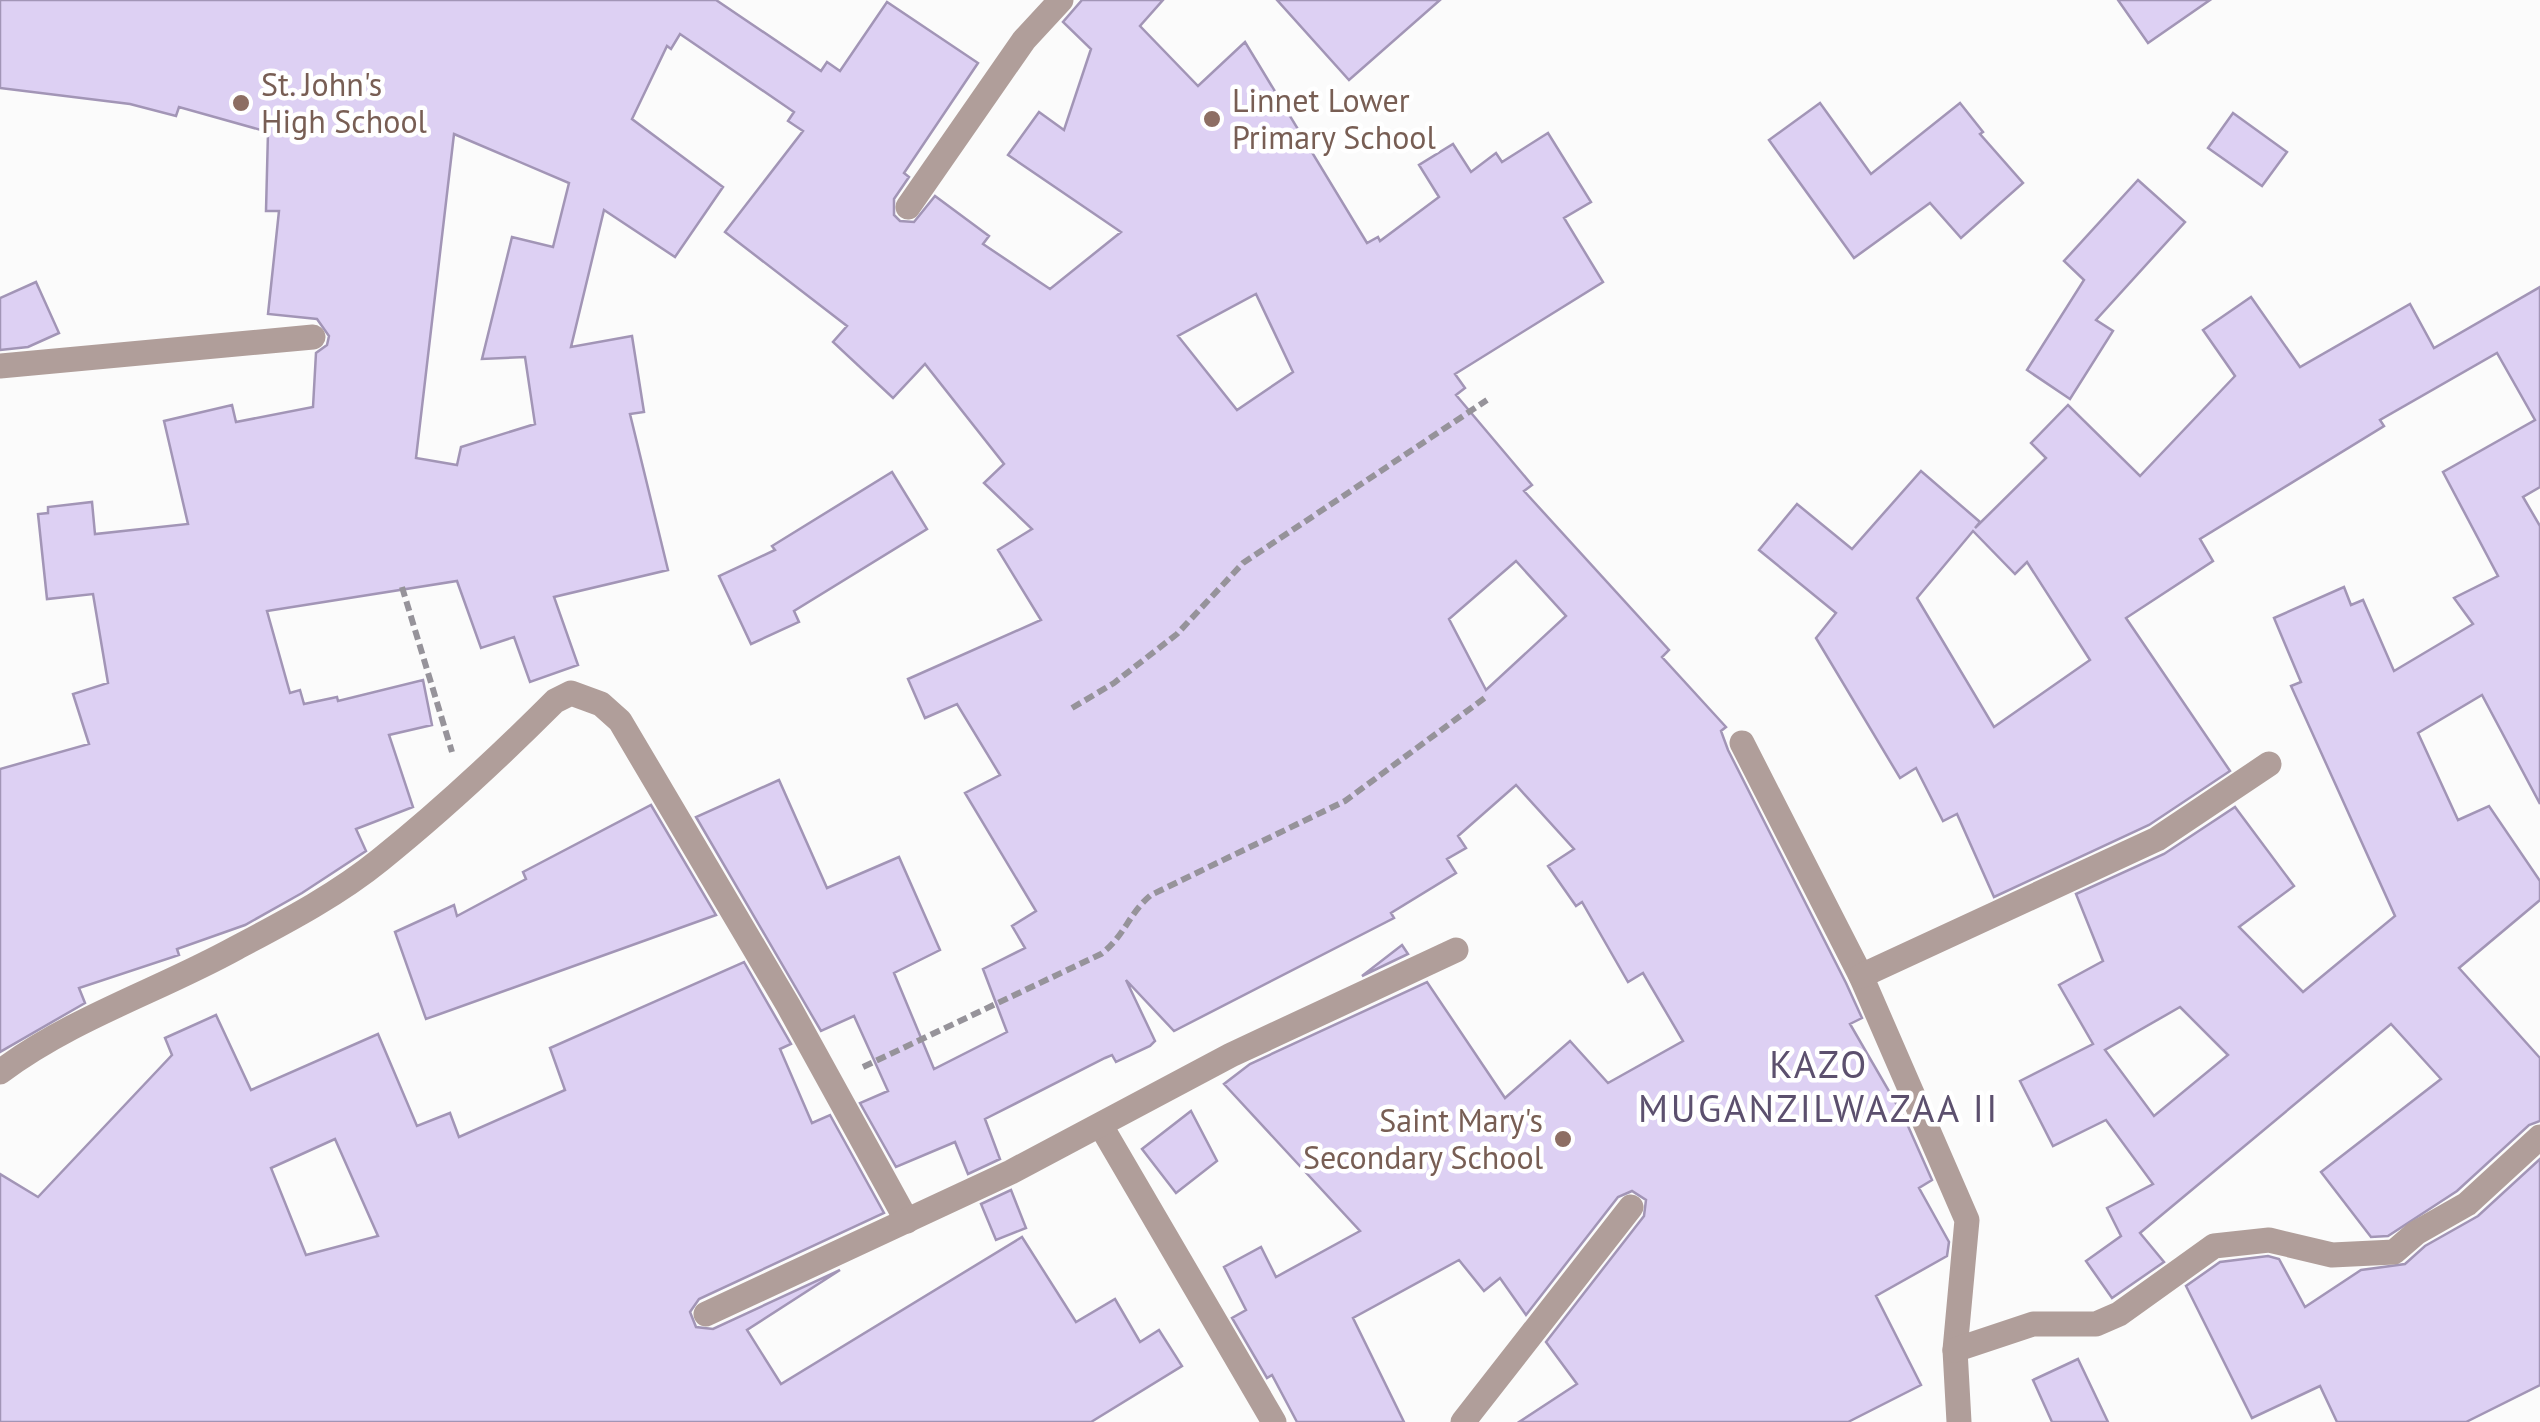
<svg xmlns="http://www.w3.org/2000/svg" width="2540" height="1422" viewBox="0 0 2540 1422" font-family="'PT Sans',sans-serif">
  <rect width="100%" height="100%" fill="#fbfbfb"/>
  <!-- building -->
  <g fill="#ddd0f3" stroke="#a295b6" stroke-width="2.5" fill-rule="evenodd">
    <path d="M 0,0 L 716,0 L 821,71 L 827,62 L 840,71 L 887,2 L 978,63 L 904,173 L 909,177 L 894,199 L 894,215 L 900,221 L 914,222 L 935,196 L 989,236 L 983,244 L 1050,289 L 1121,232 L 1008,155 L 1039,112 L 1064,130 L 1091,49 L 1063,22 L 1082,0 L 1163,0 L 1140,26 L 1198,86 L 1245,42 L 1367,243 L 1378,237 L 1380,241 L 1439,197 L 1419,165 L 1453,144 L 1471,172 L 1496,153 L 1502,162 L 1548,133 L 1591,202 L 1564,218 L 1603,282 L 1455,374 L 1465,388 L 1456,395 L 1532,485 L 1524,491 L 1669,650 L 1662,657 L 1726,727 L 1721,731 L 1728,750 L 1846,983 L 1862,1018 L 1850,1024 L 1904,1117 L 1932,1180 L 1919,1188 L 1949,1242 L 1947,1256 L 1876,1296 L 1921,1385 L 1848,1422 L 1519,1422 L 1577,1384 L 1546,1342 L 1644,1216 L 1646,1200 L 1632,1191 L 1618,1197 L 1526,1315 L 1500,1278 L 1484,1291 L 1459,1260 L 1353,1318 L 1404,1422 L 1297,1422 L 1272,1375 L 1267,1378 L 1232,1318 L 1246,1310 L 1224,1267 L 1261,1247 L 1276,1277 L 1360,1231 L 1224,1084 L 1250,1064 L 1427,982 L 1505,1098 L 1570,1041 L 1608,1083 L 1683,1041 L 1643,973 L 1628,982 L 1582,902 L 1576,906 L 1548,866 L 1574,849 L 1516,785 L 1458,836 L 1466,848 L 1447,859 L 1456,873 L 1391,913 L 1394,918 L 1174,1031 L 1126,980 L 1155,1041 L 1150,1046 L 1116,1062 L 1112,1055 L 1105,1058 L 985,1119 L 1000,1159 L 968,1174 L 955,1142 L 896,1167 L 860,1103 L 888,1091 L 854,1016 L 821,1031 L 696,817 L 779,780 L 827,888 L 899,857 L 940,950 L 894,973 L 934,1069 L 1007,1032 L 983,969 L 1025,948 L 1012,926 L 1036,911 L 965,793 L 1000,775 L 957,704 L 925,718 L 908,679 L 1041,620 L 998,550 L 1032,529 L 984,483 L 1004,464 L 925,364 L 893,398 L 833,342 L 847,326 L 725,232 L 803,131 L 788,121 L 794,112 L 680,34 L 671,49 L 667,46 L 632,119 L 723,187 L 675,257 L 604,210 L 571,347 L 632,336 L 644,412 L 630,414 L 668,570 L 554,597 L 578,665 L 530,682 L 514,637 L 481,648 L 457,581 L 267,611 L 290,693 L 300,690 L 304,704 L 337,697 L 338,701 L 423,680 L 432,725 L 389,735 L 413,807 L 356,829 L 366,851 L 302,893 L 245,925 L 177,949 L 179,955 L 79,988 L 85,1003 L 0,1052 L 0,769 L 89,744 L 73,694 L 108,683 L 93,594 L 47,599 L 38,514 L 48,513 L 48,507 L 92,502 L 95,534 L 188,524 L 164,421 L 232,405 L 236,422 L 313,407 L 316,353 L 327,345 L 329,336 L 317,319 L 268,314 L 279,211 L 266,211 L 268,132 L 179,107 L 176,116 L 130,104 L 0,88 ZM 454,134 L 569,183 L 553,247 L 512,237 L 482,359 L 525,357 L 535,424 L 461,447 L 457,465 L 416,458 ZM 1256,294 L 1293,372 L 1237,410 L 1178,336 ZM 1516,561 L 1566,616 L 1486,690 L 1449,619 Z"/>
    <polygon points="1277,0 1440,0 1349,80"/>
    <polygon points="2118,0 2210,0 2148,43"/>
    <polygon points="1820,103 1871,174 1960,103 1983,132 1980,134 2023,183 1961,238 1930,203 1854,258 1769,140"/>
    <polygon points="2233,113 2287,152 2262,186 2208,148"/>
    <polygon points="2138,180 2185,222 2096,320 2113,331 2070,399 2027,370 2084,280 2064,261"/>
    <polygon points="36,282 59,333 28,347 0,350 0,298"/>
    <path d="M 2540,287 L 2540,487 L 2523,497 L 2540,526 L 2540,804 L 2482,695 L 2418,733 L 2458,820 L 2489,806 L 2540,881 L 2540,900 L 2459,968 L 2540,1058 L 2540,1121 L 2529,1125 L 2457,1191 L 2388,1236 L 2371,1237 L 2321,1172 L 2441,1079 L 2391,1024 L 2140,1233 L 2164,1262 L 2112,1298 L 2086,1261 L 2121,1236 L 2107,1208 L 2153,1184 L 2106,1120 L 2053,1146 L 2020,1081 L 2093,1044 L 2059,985 L 2103,961 L 2076,894 L 2164,854 L 2235,807 L 2294,886 L 2239,927 L 2303,992 L 2395,916 L 2291,686 L 2301,682 L 2274,618 L 2344,587 L 2351,605 L 2363,600 L 2394,671 L 2473,624 L 2454,598 L 2498,576 L 2443,472 L 2535,420 L 2497,353 L 2380,420 L 2384,426 L 2200,539 L 2213,561 L 2126,618 L 2230,771 L 2149,825 L 1994,897 L 1957,814 L 1943,821 L 1916,768 L 1900,778 L 1816,638 L 1836,613 L 1759,550 L 1797,504 L 1852,549 L 1921,471 L 1980,522 L 1975,528 L 2046,458 L 2031,443 L 2068,405 L 2140,476 L 2235,376 L 2203,330 L 2251,297 L 2300,367 L 2410,304 L 2434,348 ZM 1973,531 L 2015,574 L 2027,562 L 2090,660 L 1994,727 L 1917,598 ZM 2180,1007 L 2228,1055 L 2154,1116 L 2105,1050 Z"/>
    <polygon points="892,472 927,529 794,611 799,622 751,644 719,576 775,550 772,546"/>
    <polygon points="651,805 716,915 426,1019 395,932 454,905 457,916 526,879 523,872"/>
    <polygon points="1402,945 1408,954 1362,976"/>
    <path d="M 744,962 L 791,1044 L 780,1049 L 812,1123 L 830,1115 L 884,1213 L 699,1299 L 690,1312 L 696,1327 L 713,1329 L 840,1270 L 747,1330 L 781,1384 L 1022,1237 L 1076,1322 L 1115,1299 L 1140,1342 L 1159,1330 L 1182,1366 L 1091,1422 L 0,1422 L 0,1174 L 38,1197 L 172,1055 L 165,1038 L 216,1015 L 251,1090 L 378,1034 L 417,1126 L 450,1113 L 459,1137 L 565,1090 L 550,1048 ZM 335,1139 L 378,1236 L 306,1255 L 271,1168 Z"/>
    <polygon points="1191,1111 1217,1161 1176,1193 1142,1149"/>
    <polygon points="2540,1159 2540,1385 2466,1422 2337,1422 2320,1386 2252,1418 2186,1286 2220,1262 2268,1256 2279,1259 2305,1307 2361,1270 2405,1264 2425,1246 2478,1216"/>
    <polygon points="1011,1190 1026,1228 996,1240 981,1204"/>
    <polygon points="2078,1359 2108,1422 2052,1422 2033,1380"/>
  </g>
  <g fill="none" stroke-linecap="round" stroke-linejoin="round">
    <!-- path -->
    <g stroke="#96939a" stroke-width="6" stroke-dasharray="10 5" stroke-linecap="butt">
      <polyline points="402,587 452,752"/>
      <polyline points="1072,708 1114,683 1177,634 1243,563 1487,400"/>
      <path d="M 863,1067 L 1101,954 C 1125,936 1128,914 1151,895 L 1345,801 L 1486,697"/>
    </g>
    <!-- minor -->
    <g stroke="#b09e9a" stroke-width="25">
      <polyline points="908,207 1024,40 1061,0"/>
      <polyline points="0,366 313,337"/>
      <polyline points="1742,743 1861,976 1967,1220 1955,1350 1959,1422"/>
      <polyline points="1861,976 2157,839 2269,764"/>
      <path d="M 0,1072 C 72,1018 158,991 236,948 C 285,922 337,895 380,860 C 441,811 500,756 555,701 L 571,693 L 601,704 L 620,721 L 788,1005 L 907,1221"/>
      <polyline points="1101,1126 1274,1422"/>
      <polyline points="706,1314 1011,1172 1231,1055 1456,950"/>
      <polyline points="1955,1350 2033,1324 2096,1324 2119,1314 2214,1246 2269,1240 2332,1255 2394,1252 2416,1233 2467,1204 2540,1137"/>
      <polyline points="1463,1422 1631,1207"/>
    </g>
  </g>
  <!-- markers -->
  <g fill="#8d6e63" stroke="#fff" stroke-width="4">
    <circle cx="241" cy="103" r="10"/>
    <circle cx="1212" cy="119" r="10"/>
    <circle cx="1563" cy="1139" r="10"/>
  </g>
  <g text-anchor="middle" stroke-width="9" stroke-linejoin="round" paint-order="stroke">
    <!-- education labels -->
    <g font-size="32" fill="#785e54" stroke="#fff" text-anchor="start">
      <text x="261" y="96">St. John's<tspan x="261" dy="37">High School</tspan></text>
      <text x="1232" y="112">Linnet Lower<tspan x="1232" dy="37">Primary School</tspan></text>
      <text x="1543" y="1132" text-anchor="end">Saint Mary's<tspan x="1543" dy="37">Secondary School</tspan></text>
    </g>
    <!-- quarter labels -->
    <g font-size="38" letter-spacing="2.5" fill="#5c506e" stroke="#fff">
      <text x="1819" y="1078">KAZO<tspan x="1819" dy="44">MUGANZILWAZAA II</tspan></text>
    </g>
  </g>
</svg>
